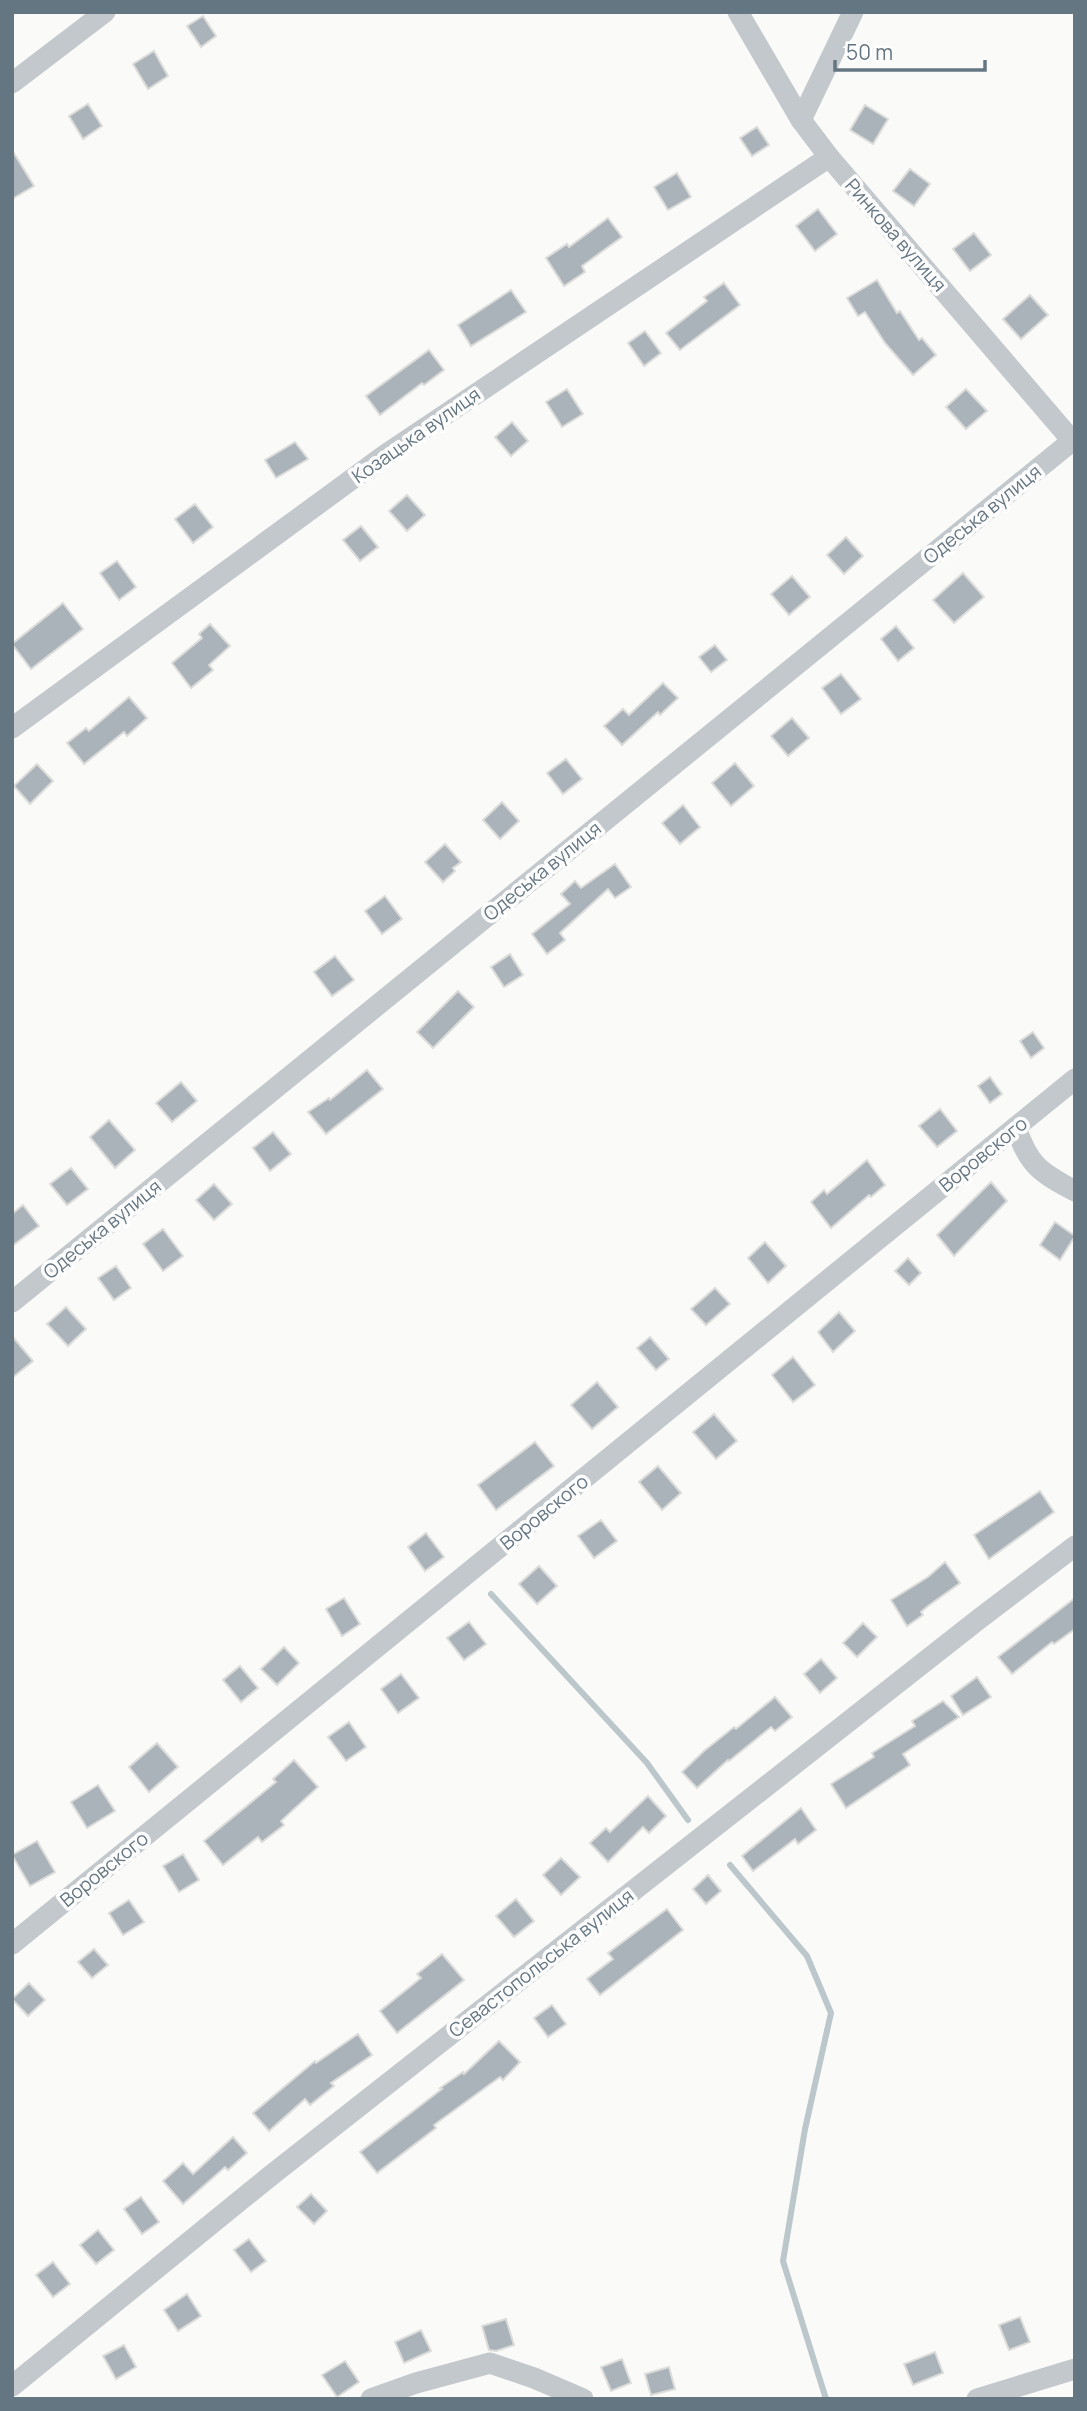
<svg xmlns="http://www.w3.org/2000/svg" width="1087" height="2411" viewBox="0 0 1087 2411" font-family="Manrope,sans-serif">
  <rect width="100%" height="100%" fill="#fafaf8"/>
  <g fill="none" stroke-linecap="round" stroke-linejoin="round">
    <!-- stream -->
    <g stroke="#bbc7cb" stroke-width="6">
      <polyline points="491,1594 647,1763 688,1820"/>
      <polyline points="730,1865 807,1956 831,2013 805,2129 783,2261 826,2399"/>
    </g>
  </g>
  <!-- building -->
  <g fill="#aab3b9" stroke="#dcdcda" stroke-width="2">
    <polygon points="203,16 216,36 201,47 187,26"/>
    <polygon points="154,51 168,76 148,89 133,64"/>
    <polygon points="88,104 102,126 83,139 69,116"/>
    <polygon points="865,105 888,119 873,144 850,130"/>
    <polygon points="757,127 769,145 752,156 740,138"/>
    <polygon points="12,150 34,186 12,199"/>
    <polygon points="910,169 930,184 914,206 893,191"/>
    <polygon points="677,173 691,197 668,210 654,187"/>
    <polygon points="818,209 837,234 815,251 796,226"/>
    <polygon points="608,218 622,237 582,266 585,272 564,286 546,258 567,244 569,247"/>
    <polygon points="974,233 991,255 970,271 953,249"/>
    <polygon points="877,280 897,313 900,311 919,340 922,338 936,355 913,375 885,343 865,312 858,316 847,298"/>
    <polygon points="724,283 740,305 680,350 666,333 707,301 704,297"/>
    <polygon points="511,290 526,312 471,346 458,325"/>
    <polygon points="1030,295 1048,315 1021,339 1003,319"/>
    <polygon points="645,331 661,353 644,366 628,343"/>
    <polygon points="429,350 444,370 424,385 422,383 380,415 366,396"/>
    <polygon points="567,389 583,414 562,427 546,402"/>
    <polygon points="966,389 987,411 966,429 946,407"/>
    <polygon points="512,422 528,441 511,456 495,437"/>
    <polygon points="295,442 308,459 276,478 265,460"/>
    <polygon points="407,495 425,515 407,531 389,511"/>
    <polygon points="195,504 213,527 193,543 175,519"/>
    <polygon points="361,526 378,547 360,561 343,540"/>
    <polygon points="846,537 863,556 844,574 827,555"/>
    <polygon points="117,561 136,587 119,600 100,573"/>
    <polygon points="963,573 984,597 954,623 933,600"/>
    <polygon points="792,576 810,597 789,615 771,594"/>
    <polygon points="63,603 83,629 31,669 12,644"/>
    <polygon points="210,624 230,646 209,665 213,670 191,688 172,663 202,638 199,634"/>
    <polygon points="896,626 914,648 898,661 881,639"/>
    <polygon points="715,645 727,660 711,672 699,657"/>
    <polygon points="841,674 861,699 841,714 822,688"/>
    <polygon points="663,683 678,698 660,715 658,712 622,745 604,726 623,709 629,715"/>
    <polygon points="129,697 147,718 127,736 124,732 84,764 67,743 86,728 89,731"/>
    <polygon points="792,718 809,738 788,756 771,736"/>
    <polygon points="566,759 582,779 563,794 547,773"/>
    <polygon points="735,763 754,786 731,806 712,783"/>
    <polygon points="37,764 53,781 30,804 14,786"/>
    <polygon points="502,802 519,821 500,839 483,820"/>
    <polygon points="683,805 700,827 680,844 662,823"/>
    <polygon points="445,844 461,862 453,868 455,871 443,882 425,862"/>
    <polygon points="615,864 631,887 615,898 608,889 560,933 565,940 547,954 532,934 570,904 561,894 575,881 581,888"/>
    <polygon points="385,896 402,919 382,934 365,911"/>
    <polygon points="510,954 523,975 504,987 491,967"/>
    <polygon points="335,956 354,980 332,996 314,972"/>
    <polygon points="458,991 474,1007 433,1048 417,1032"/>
    <polygon points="1033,1032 1044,1048 1031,1058 1020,1041"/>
    <polygon points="367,1070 383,1089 326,1134 308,1112 329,1098 330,1100"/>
    <polygon points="990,1077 1002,1094 990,1103 978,1086"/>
    <polygon points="181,1082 197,1101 172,1122 156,1103"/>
    <polygon points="940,1109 957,1131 937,1147 919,1126"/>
    <polygon points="109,1120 135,1150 115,1168 90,1137"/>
    <polygon points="273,1132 291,1154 270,1171 253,1148"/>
    <polygon points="867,1160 885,1185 871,1197 869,1195 831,1228 811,1202 824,1190 827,1194"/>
    <polygon points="71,1168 88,1189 67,1205 50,1184"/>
    <polygon points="991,1182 1007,1201 954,1256 937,1235"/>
    <polygon points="214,1184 232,1204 214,1220 196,1200"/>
    <polygon points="23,1205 39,1226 12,1246 12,1214"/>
    <polygon points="1055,1222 1075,1236 1060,1260 1040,1245"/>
    <polygon points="163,1229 183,1256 163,1271 143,1244"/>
    <polygon points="765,1242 786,1266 768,1283 748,1258"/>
    <polygon points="908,1258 921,1273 909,1285 895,1271"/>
    <polygon points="116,1266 131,1288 114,1300 98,1278"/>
    <polygon points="715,1288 730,1304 706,1325 691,1309"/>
    <polygon points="66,1307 86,1329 68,1346 47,1324"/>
    <polygon points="839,1312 855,1331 833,1352 818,1332"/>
    <polygon points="12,1336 33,1361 12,1378"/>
    <polygon points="650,1337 669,1359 656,1370 637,1348"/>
    <polygon points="793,1357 815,1385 793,1402 772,1375"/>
    <polygon points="597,1382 618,1407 592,1429 571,1405"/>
    <polygon points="714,1414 737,1441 716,1459 693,1432"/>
    <polygon points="535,1442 554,1466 496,1510 478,1485"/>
    <polygon points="658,1466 681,1493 662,1510 639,1482"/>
    <polygon points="1040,1491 1054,1512 989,1559 974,1535"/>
    <polygon points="601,1520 617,1541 594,1558 578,1536"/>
    <polygon points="426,1533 444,1557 425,1571 408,1547"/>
    <polygon points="945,1562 960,1583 928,1606 921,1612 923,1615 907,1626 891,1600 928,1577"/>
    <polygon points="539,1566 557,1586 537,1604 519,1584"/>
    <polygon points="344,1598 360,1624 342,1636 326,1609"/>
    <polygon points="1075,1598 1075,1629 1054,1644 1052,1642 1012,1674 998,1657"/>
    <polygon points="469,1622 486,1644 464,1660 447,1638"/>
    <polygon points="863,1623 877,1637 857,1657 843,1643"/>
    <polygon points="284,1647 299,1663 277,1685 261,1669"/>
    <polygon points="821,1659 837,1678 820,1693 804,1674"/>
    <polygon points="240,1666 258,1688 241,1702 223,1680"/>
    <polygon points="401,1674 419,1698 398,1713 381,1689"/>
    <polygon points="977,1677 991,1697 963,1715 951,1696"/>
    <polygon points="775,1697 792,1717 775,1731 771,1727 729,1761 728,1760 697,1788 682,1772 704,1751 734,1727 736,1729"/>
    <polygon points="943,1701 959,1717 903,1754 910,1765 846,1808 831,1784 874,1757 872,1753 915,1726 912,1721"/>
    <polygon points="349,1722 366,1747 346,1761 328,1737"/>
    <polygon points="157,1743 178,1767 149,1792 129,1767"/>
    <polygon points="294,1760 318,1787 281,1821 284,1825 262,1842 258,1837 223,1865 204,1841 276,1782 273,1779"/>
    <polygon points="98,1785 115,1811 87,1828 71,1802"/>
    <polygon points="648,1796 666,1816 649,1833 643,1827 608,1862 590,1843 606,1828 610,1832"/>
    <polygon points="801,1808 816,1830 798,1844 795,1839 753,1871 742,1856"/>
    <polygon points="37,1841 55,1872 30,1886 12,1855"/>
    <polygon points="183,1854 199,1880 179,1892 163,1866"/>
    <polygon points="561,1858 580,1877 561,1895 543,1875"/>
    <polygon points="708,1875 721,1891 706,1904 693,1889"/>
    <polygon points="516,1899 534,1921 514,1937 496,1916"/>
    <polygon points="129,1900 144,1922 123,1935 109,1913"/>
    <polygon points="667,1909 683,1930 600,1995 587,1979 613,1959 608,1953"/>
    <polygon points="94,1949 108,1965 92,1978 78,1962"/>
    <polygon points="442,1954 464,1980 397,2033 380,2011 421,1978 417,1974"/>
    <polygon points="29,1983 45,2000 28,2016 12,1999"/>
    <polygon points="552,2005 566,2024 548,2037 534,2018"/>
    <polygon points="358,2034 372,2055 331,2083 334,2086 310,2105 305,2099 269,2131 253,2113 315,2061 316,2063"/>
    <polygon points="499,2041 520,2062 503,2080 500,2077 434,2125 436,2128 377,2173 360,2152 442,2089 440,2088 463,2072 464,2074"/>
    <polygon points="233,2137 247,2153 228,2170 225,2167 183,2204 163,2181 183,2163 193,2174"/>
    <polygon points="311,2194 327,2211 314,2224 297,2207"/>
    <polygon points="141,2197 159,2222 142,2234 124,2209"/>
    <polygon points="98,2230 114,2250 96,2264 80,2245"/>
    <polygon points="249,2239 266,2261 251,2272 234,2250"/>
    <polygon points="53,2262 70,2284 53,2297 36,2275"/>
    <polygon points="187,2294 201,2316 178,2331 164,2310"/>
    <polygon points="1020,2317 1030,2342 1009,2350 999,2325"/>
    <polygon points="506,2319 514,2345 496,2351 489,2350 482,2326"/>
    <polygon points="421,2330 431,2351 404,2363 395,2342"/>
    <polygon points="124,2345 136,2367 116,2379 103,2356"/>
    <polygon points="935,2352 943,2373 913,2385 904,2364"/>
    <polygon points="622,2359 631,2383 611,2391 601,2367"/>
    <polygon points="345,2361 359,2382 337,2397 322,2375"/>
    <polygon points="669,2367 675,2389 651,2395 645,2374"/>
  </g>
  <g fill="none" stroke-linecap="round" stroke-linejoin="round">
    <!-- minor -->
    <g stroke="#c3c8cc" stroke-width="21">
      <polyline points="738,12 801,120 829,157 1075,444"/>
      <polyline points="12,83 105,12"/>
      <polyline points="801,120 853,12"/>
      <polyline points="12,728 385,455 829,157"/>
      <path d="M 1016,1127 C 1028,1165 1041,1173 1075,1191"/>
      <polyline points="12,1302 1072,441"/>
      <polyline points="12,1944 1075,1079"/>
      <polyline points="12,2386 269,2177 979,1619 1075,1546"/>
      <polyline points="371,2399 416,2383 490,2363 534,2378 583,2399"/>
      <polyline points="977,2399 1075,2369"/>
    </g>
  </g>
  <g text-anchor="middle" stroke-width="7" stroke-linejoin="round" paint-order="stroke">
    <!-- street labels -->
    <g font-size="19" fill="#657683" stroke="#fff">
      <text transform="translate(896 235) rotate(49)" y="7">Ринкова вулиця</text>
      <text transform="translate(416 435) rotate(-35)" y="7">Козацька вулиця</text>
      <text transform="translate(982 514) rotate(-39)" y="7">Одеська вулиця</text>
      <text transform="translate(542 871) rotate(-39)" y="7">Одеська вулиця</text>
      <text transform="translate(983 1154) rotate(-39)" y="7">Воровского</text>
      <text transform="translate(102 1229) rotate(-39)" y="7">Одеська вулиця</text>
      <text transform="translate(544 1512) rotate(-39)" y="7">Воровского</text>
      <text transform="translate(104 1869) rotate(-39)" y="7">Воровского</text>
      <text transform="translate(541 1963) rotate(-38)" y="7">Севастопольська вулиця</text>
    </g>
  </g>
  <!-- border -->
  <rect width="1087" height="2411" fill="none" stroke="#657683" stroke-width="28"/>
  <!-- scale -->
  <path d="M835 60v10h150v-10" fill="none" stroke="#657683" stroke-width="3.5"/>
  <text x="846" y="60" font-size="21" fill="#657683" stroke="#ffffff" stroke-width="5" paint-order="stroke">50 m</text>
</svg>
